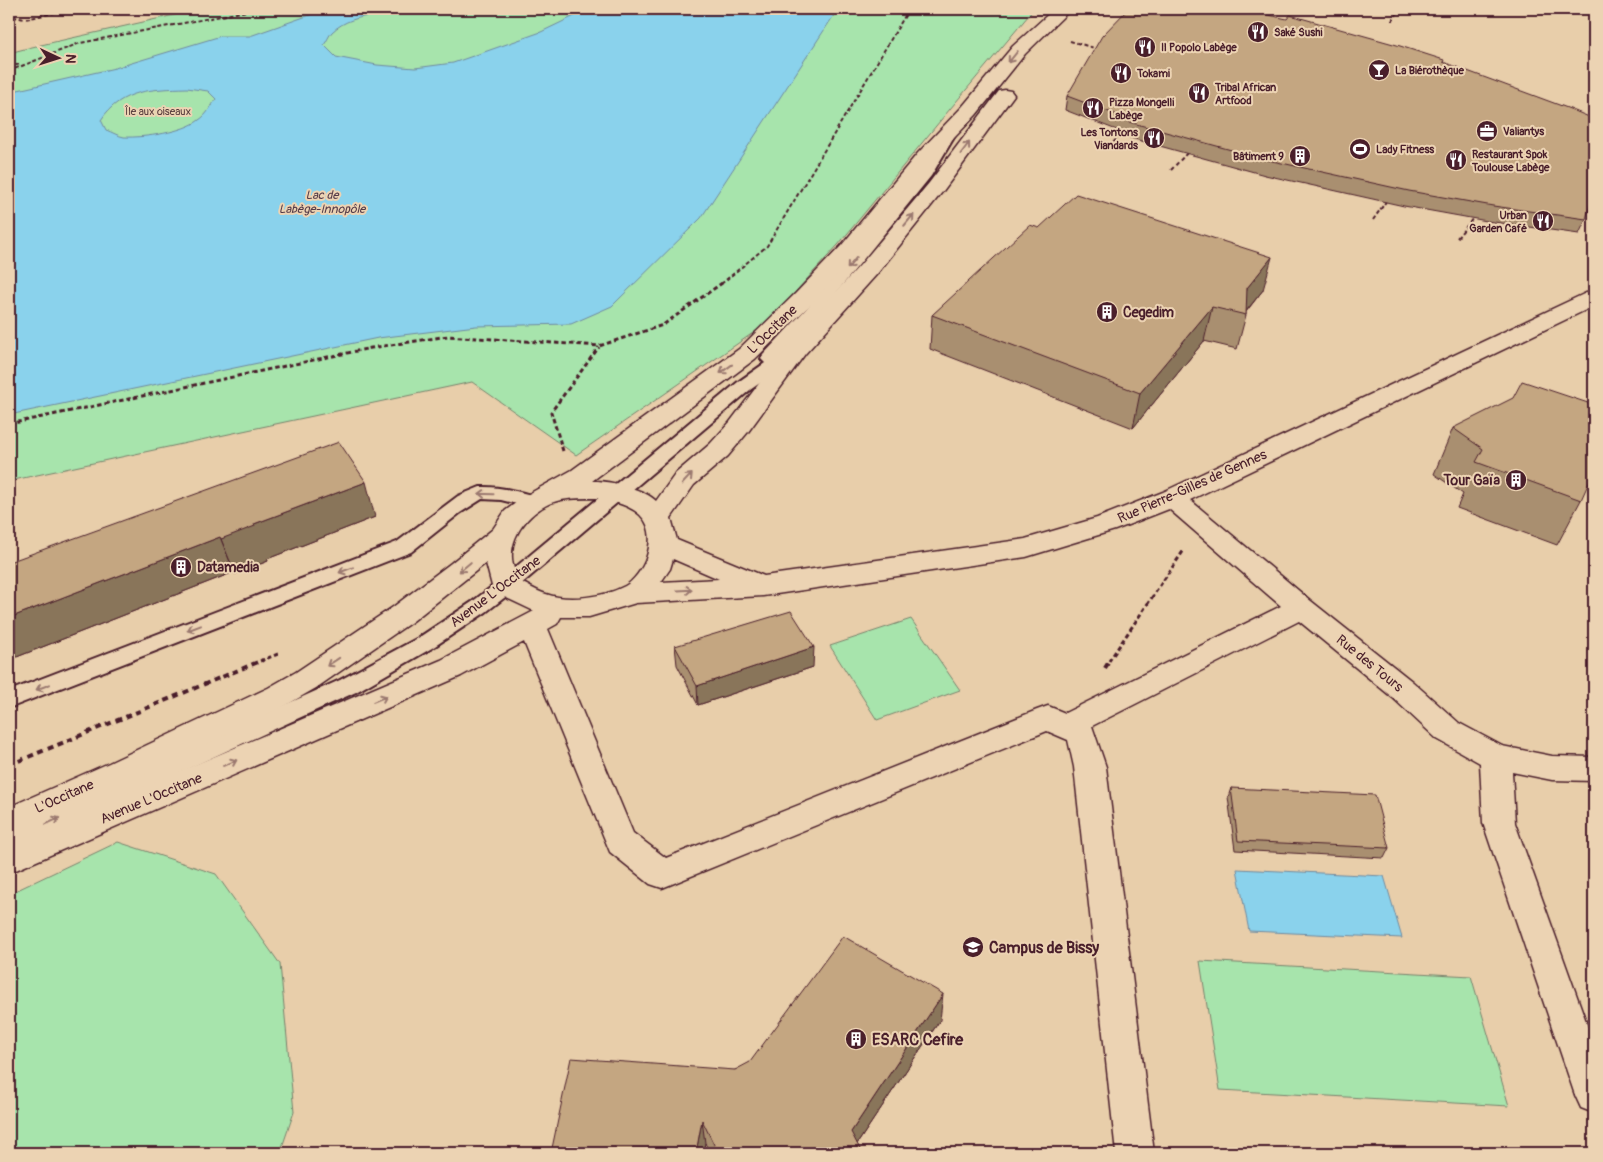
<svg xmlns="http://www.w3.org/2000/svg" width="1603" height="1162" viewBox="0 0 1603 1162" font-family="Pangolin,sans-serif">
  <rect width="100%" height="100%" fill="#e8ceaa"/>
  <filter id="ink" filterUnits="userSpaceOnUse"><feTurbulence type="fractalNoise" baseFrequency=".02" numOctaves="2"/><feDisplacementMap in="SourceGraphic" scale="10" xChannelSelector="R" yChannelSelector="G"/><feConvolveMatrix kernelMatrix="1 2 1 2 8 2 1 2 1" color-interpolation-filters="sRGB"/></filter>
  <g filter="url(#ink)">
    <!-- green -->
    <g fill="#a7e4ac" stroke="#78826c">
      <polygon points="201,9 1034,9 945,115 838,245 766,324 576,455 472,382 9,481 9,53 32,47"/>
      <polygon points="911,619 960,690 877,720 830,646"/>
      <polygon points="118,842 216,874 280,964 294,1112 280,1153 9,1153 9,894"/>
      <polygon points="1200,961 1471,976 1509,1106 1220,1090"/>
    </g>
    <!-- water -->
    <g fill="#8ad2ec" stroke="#708a9f" fill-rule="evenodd">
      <path d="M 327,9 L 423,9 C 395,17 356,9 332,32 C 329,35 327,41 324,45 L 336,57 L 377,65 L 415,68 L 453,63 L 541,32 L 589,9 L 838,9 L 701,218 L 612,306 L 571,324 L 476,326 L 378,338 L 9,415 L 9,92 L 115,68 L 221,36 L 250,36 ZM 187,88 L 208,91 L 216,99 C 211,106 207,115 199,120 C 184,132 144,138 124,137 C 118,136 112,132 106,130 L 101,120 C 121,89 153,89 187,88 Z"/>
      <polygon points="1237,869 1384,876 1402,938 1249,931"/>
    </g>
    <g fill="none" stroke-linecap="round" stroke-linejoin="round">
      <!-- service casing -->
      <g stroke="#4a1f2b" stroke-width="4">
        <g id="service">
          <polygon points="949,130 956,134 931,176 818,315 789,347 799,347 801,351 799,355 750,390 513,591 486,612 432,648 356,692 9,850 9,829 340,680 418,638 472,602 499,581 738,382 765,363 761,359 763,355 806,309 920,171 944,131"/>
          <path d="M 480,487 C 501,486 521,492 541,498 L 543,502 L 541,506 L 534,508 L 501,500 L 482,499 L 460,513 L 411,552 L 9,708 L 9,691 L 397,542 L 458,496 Z"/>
        </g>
      </g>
      <!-- minor casing -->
      <g stroke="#4a1f2b" stroke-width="3">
        <path id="minor" d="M 1054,9 L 1071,9 L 1025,54 L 976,115 L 932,161 L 855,254 L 812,303 L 755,359 L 592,481 C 608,480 645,489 656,501 L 676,473 L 710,444 L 730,422 L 789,344 L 861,264 L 929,183 L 999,91 L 1005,90 L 1011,91 L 1014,95 L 943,191 L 877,274 L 805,354 L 748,432 L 728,456 L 694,485 L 671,518 L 677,540 L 764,576 L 1025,539 L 1097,518 L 1163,492 L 1586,293 L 1594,291 L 1594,306 L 1190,500 L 1311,601 L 1413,682 L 1459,723 L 1502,746 L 1552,756 L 1594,757 L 1594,781 L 1552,780 L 1512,772 L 1515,823 L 1594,1044 L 1594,1113 L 1581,1108 L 1575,1095 L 1483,823 L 1480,763 L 1437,739 L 1393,698 L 1299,621 L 1092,726 L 1106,767 L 1154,1153 L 1116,1153 L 1074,767 L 1068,740 L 1047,731 L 662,888 L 650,884 L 610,852 L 524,642 L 461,676 L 9,873 L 9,844 L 441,660 L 534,611 L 496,593 L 492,586 L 486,563 L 413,621 L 316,688 L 288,704 L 131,781 L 9,834 L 9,807 L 109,763 L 268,688 L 296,672 L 393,607 L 451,563 L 493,529 L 505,511 L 525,496 L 572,470 L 739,349 L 796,293 L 841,246 L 918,153 L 962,107 L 1013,46 ZM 596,498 C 633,504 660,517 646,559 C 643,568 633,582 625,586 C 604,597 568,602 546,594 C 536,591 527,585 518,580 C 516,573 512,565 512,558 C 510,531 536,505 561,500 C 572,498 585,498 596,498 ZM 1169,509 L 1281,606 L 1065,713 L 1048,706 L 1037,710 L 666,858 L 633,833 L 548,629 L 557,624 L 561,617 L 589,617 L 636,603 L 763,596 L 1026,557 L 1115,530 ZM 673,559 L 719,579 L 661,582 L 670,569 Z"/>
      </g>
      <!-- path-far2 -->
      <g stroke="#4a1f2b" stroke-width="2" stroke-dasharray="4 2.5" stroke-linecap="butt">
        <polyline points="1401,10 1408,9"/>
        <polyline points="9,13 10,16 25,19 73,9"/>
        <polyline points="1392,21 1400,9"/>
        <polyline points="1070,41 1098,49"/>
        <polyline points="9,67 20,64"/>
        <polyline points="9,71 80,43 257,9"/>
        <polyline points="1109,147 1126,129"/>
        <polyline points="1171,170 1189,151"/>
        <polyline points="1373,220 1387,200"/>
        <polyline points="1457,238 1474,217"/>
        <polyline points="721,284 767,246 909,9"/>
      </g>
      <!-- path-far1 -->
      <g stroke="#4a1f2b" stroke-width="3" stroke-dasharray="4.5 3" stroke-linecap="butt">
        <polyline points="9,424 371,348 448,336 599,346 663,325 722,283"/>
        <polyline points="563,451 551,412 599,347"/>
        <polyline points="260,661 278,654"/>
        <polyline points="1109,661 1184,550"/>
      </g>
      <!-- path -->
      <g stroke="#4a1f2b" stroke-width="4" stroke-dasharray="6 4.5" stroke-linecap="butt">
        <polyline points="1105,668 1110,660"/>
        <polyline points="9,765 263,660"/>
      </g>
      <!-- service -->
      <use href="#service" fill="#ecd3b3" fill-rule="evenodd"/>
      <!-- minor -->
      <use href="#minor" fill="#ecd3b3" fill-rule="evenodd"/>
    </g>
    <!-- wall -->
    <g fill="#a98f6f" stroke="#4a1f2b">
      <polygon points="1444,62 1586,219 1579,234 1487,221 1404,206 1265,175 1127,137 1127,134 1065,110 1067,96"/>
      <polygon points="1039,228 1263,290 1246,312 1246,315 1237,349 1204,341 1133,428 930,349 932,315"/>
      <polygon points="1453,428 1581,500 1557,545 1457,508 1463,494 1434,474"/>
      <polygon points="375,517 267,559 268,561 235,574 234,572 9,660 9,562"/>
      <polygon points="675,646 813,667 698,705 677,665"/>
      <polygon points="1231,788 1389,848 1384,858 1235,850 1228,797"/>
      <polygon points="940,1020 857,1144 862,1153 710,1153 705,1143 703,1153 551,1153 735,1070"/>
    </g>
    <!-- shaded-wall -->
    <g fill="#89745a" stroke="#4a1f2b">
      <polygon points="1272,257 1263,290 1243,315 1247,288"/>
      <polygon points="1212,307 1204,341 1133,428 1140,393"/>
      <polygon points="366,482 375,517 267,559 268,561 235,574 221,539 254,524"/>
      <polygon points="220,537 234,572 9,660 9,618"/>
      <polygon points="814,647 813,667 698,705 697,686"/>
      <polygon points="943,994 940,1020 851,1153 851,1132"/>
      <polygon points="702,1120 705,1143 703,1153 696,1153"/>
    </g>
    <!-- building -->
    <g fill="#c4a681" stroke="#4a1f2b">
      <polygon points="1128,9 1241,9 1287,19 1290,15 1397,45 1444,60 1443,62 1570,109 1594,119 1594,191 1586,219 1493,206 1409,191 1268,160 1129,122 1131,120 1067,96 1102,36"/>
      <polygon points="1076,194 1272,257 1247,288 1246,315 1212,307 1140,393 932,315 1030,225 1039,228"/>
      <polygon points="1522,381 1594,405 1594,471 1581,500 1476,462 1483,449 1453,428 1513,398"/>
      <polygon points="339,442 366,482 254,524 255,526 221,539 220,537 9,618 9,562"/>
      <polygon points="791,611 814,647 697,686 675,646"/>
      <polygon points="1231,788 1375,795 1389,848 1238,841"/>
      <polygon points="843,936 943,994 851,1132 862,1153 718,1153 702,1120 696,1153 551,1153 571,1058 735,1070 750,1062"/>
    </g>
    <!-- one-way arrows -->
    <defs><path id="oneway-shaft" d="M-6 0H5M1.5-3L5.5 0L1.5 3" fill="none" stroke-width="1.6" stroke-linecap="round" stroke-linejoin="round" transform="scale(1.25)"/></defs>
    <g stroke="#9b796f">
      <use href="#oneway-shaft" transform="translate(1013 57) rotate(129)"/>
      <use href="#oneway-shaft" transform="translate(965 148) rotate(-53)"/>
      <use href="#oneway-shaft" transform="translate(909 220) rotate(-50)"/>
      <use href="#oneway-shaft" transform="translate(852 263) rotate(129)"/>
      <use href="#oneway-shaft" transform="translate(726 369) rotate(144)"/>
      <use href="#oneway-shaft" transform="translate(687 479) rotate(-47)"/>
      <use href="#oneway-shaft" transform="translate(486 494) rotate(-178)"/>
      <use href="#oneway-shaft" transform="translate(465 567) rotate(140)"/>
      <use href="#oneway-shaft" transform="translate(346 570) rotate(159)"/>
      <use href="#oneway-shaft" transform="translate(685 590) rotate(-3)"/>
      <use href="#oneway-shaft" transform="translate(194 628) rotate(159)"/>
      <use href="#oneway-shaft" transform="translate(333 662) rotate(146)"/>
      <use href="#oneway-shaft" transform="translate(43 687) rotate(159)"/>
      <use href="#oneway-shaft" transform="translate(380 699) rotate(-23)"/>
      <use href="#oneway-shaft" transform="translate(230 763) rotate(-23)"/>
      <use href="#oneway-shaft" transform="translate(53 821) rotate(-25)"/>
    </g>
  </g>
  <!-- icons -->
  <defs>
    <g id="restaurant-disc" transform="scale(1.125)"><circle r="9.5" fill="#4a1f2b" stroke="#ecd3b3"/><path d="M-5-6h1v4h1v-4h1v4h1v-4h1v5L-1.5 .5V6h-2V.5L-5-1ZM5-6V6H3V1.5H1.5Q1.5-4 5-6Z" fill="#fff"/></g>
    <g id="bar-disc" transform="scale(1.125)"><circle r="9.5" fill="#4a1f2b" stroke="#ecd3b3"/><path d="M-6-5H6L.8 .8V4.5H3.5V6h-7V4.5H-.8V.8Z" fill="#fff"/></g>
    <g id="office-disc" transform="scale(1.125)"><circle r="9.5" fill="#4a1f2b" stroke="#ecd3b3"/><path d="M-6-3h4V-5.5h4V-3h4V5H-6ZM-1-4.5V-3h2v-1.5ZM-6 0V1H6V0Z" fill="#fff"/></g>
    <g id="stadium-disc" transform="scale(1.125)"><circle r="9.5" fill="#4a1f2b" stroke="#ecd3b3"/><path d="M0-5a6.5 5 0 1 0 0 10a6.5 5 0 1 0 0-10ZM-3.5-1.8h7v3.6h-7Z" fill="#fff"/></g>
    <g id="building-disc" transform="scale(1.125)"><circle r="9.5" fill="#4a1f2b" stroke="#ecd3b3"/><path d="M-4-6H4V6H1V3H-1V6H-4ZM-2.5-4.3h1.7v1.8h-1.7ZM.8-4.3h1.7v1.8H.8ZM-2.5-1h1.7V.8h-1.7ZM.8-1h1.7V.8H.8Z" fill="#fff"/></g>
    <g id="university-disc" transform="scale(1.125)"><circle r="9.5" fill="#4a1f2b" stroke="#ecd3b3"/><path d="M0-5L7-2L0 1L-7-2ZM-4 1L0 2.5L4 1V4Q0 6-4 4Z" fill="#fff"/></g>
  </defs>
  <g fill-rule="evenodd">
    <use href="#restaurant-disc" x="1258" y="32"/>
    <use href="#restaurant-disc" x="1145" y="47"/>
    <use href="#bar-disc" x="1379" y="70"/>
    <use href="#restaurant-disc" x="1121" y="73"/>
    <use href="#restaurant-disc" x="1199" y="93"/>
    <use href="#restaurant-disc" x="1093" y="108"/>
    <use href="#office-disc" x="1487" y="131"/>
    <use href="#restaurant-disc" x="1154" y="138"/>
    <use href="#stadium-disc" x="1360" y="149"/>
    <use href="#building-disc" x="1300" y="156"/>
    <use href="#restaurant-disc" x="1456" y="160"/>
    <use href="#restaurant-disc" x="1543" y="221"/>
    <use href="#building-disc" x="1107" y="312"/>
    <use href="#building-disc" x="1516" y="480"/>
    <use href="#building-disc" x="181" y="567"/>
    <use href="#university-disc" x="973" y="947"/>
    <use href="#building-disc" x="856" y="1039"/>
  </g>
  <g text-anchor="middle" stroke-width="4" stroke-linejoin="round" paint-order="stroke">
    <!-- far-poi labels -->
    <g font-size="11" font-weight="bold" fill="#4a1f2b" stroke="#ecd3b3" text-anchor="start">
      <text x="1274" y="36">Saké Sushi</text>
      <text x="1161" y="51">Il Popolo Labège</text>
      <text x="1395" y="74">La Biérothèque</text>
      <text x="1137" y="77">Tokami</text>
      <text x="1215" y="91">Tribal African<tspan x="1215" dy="13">Artfood</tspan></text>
      <text x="1109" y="106">Pizza Mongelli<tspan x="1109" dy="13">Labège</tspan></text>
      <text x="1503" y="135">Valiantys</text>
      <text x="1138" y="136" text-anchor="end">Les Tontons<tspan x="1138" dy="13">Viandards</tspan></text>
      <text x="1376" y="153">Lady Fitness</text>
      <text x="1472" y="158">Restaurant Spok<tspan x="1472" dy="13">Toulouse Labège</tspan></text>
      <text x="1284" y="160" text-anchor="end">Bâtiment 9</text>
      <text x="1527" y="219" text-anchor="end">Urban<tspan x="1527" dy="13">Garden Café</tspan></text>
    </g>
    <!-- far-park labels -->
    <g font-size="11" fill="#583d3e" stroke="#ecd3b3">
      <text x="158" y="115">Île aux oiseaux</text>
    </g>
    <!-- far-water labels -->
    <g font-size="12" font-style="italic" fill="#543a48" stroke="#ecd3b3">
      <text x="322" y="199">Lac de<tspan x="322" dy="14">Labège-Innopôle</tspan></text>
    </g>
    <!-- poi labels -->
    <g font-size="14" font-weight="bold" fill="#4a1f2b" stroke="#ecd3b3" text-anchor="start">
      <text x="1123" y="317">Cegedim</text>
      <text x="1500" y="485" text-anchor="end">Tour Gaïa</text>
      <text x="197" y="572">Datamedia</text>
    </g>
    <!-- street labels -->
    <g font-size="14" fill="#4a1f2b" stroke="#ecd3b3">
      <text transform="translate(772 329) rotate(-44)" y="5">L'Occitane</text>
      <text transform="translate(1192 486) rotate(-24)" y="5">Rue Pierre-Gilles de Gennes</text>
      <text transform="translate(495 591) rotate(-37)" y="5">Avenue L'Occitane</text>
      <text transform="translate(1370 663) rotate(39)" y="5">Rue des Tours</text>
      <text transform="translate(64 796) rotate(-24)" y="5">L'Occitane</text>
      <text transform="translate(151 798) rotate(-23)" y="5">Avenue L'Occitane</text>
    </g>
    <!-- near-poi labels -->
    <g font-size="16" font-weight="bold" fill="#4a1f2b" stroke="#ecd3b3" text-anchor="start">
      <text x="989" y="953">Campus de Bissy</text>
      <text x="872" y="1045">ESARC Cefire</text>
    </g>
  </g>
  <!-- margin -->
  <rect width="1603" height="1162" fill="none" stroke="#ecd3b3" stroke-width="30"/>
  <rect x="15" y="15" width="1573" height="1132" fill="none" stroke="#4a1f2b" stroke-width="2" filter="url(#ink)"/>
  <!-- north arrow -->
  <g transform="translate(58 58) rotate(94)" stroke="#ecd3b3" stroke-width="4" paint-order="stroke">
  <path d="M0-4L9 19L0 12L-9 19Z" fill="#4a1f2b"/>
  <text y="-8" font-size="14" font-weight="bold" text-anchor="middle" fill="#4a1f2b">N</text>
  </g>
</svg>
